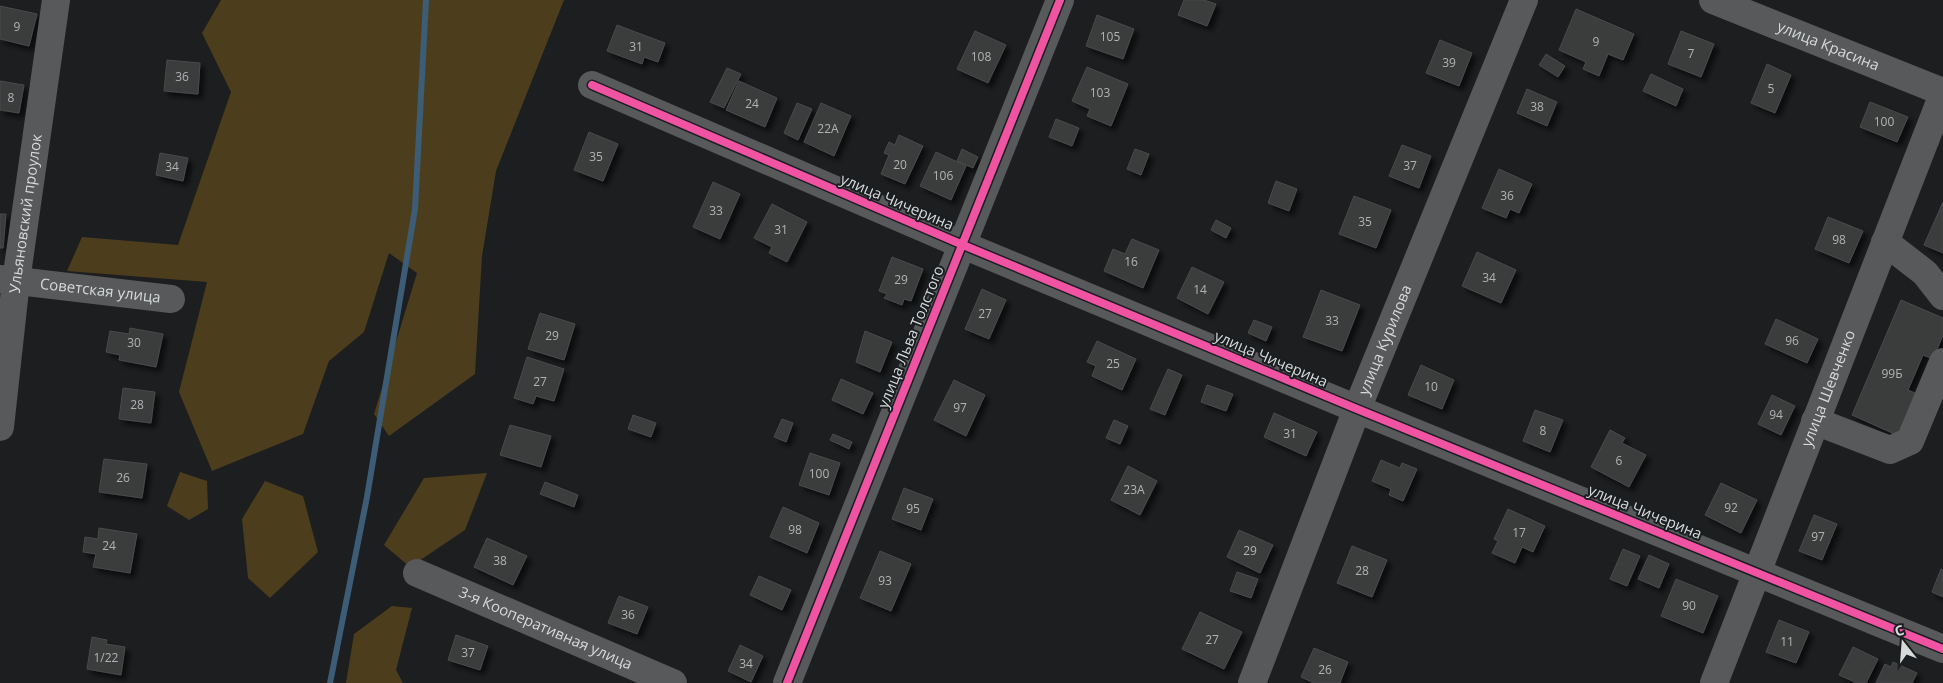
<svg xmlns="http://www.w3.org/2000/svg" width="1943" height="683" viewBox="0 0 1943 683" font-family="'Open Sans',sans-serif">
  <defs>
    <filter id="shadow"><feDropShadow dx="4.5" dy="4.5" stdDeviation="2.5" flood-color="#0009"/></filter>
  </defs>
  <rect width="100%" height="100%" fill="#1c1e20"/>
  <!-- forest -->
  <g fill="#4c3e1d">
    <polygon points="221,0 564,0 496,171 482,256 475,374 389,436 374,414 417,273 389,253 364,332 329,361 303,434 212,471 179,392 207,282 67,271 82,237 178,245 231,92 202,33"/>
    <polygon points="180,472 207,481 208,509 189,520 167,506"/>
    <polygon points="487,473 465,530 410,567 384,545 424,478"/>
    <polygon points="265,481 303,496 318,552 270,598 248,578 242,519"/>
    <polygon points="392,606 412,608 396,670 403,683 346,683 354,634"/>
  </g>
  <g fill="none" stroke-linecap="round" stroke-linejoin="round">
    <!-- stream -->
    <polyline stroke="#3d5c76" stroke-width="6" points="330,683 367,497 415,209 426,0"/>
  </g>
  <!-- building -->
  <g fill="#3a3c3d" stroke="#484b4c" filter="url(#shadow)">
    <polygon points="1184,0 1204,0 1216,4 1207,26 1178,15"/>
    <polygon points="0,6 37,14 29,46 0,39"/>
    <polygon points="1576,9 1634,34 1623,60 1608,54 1599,76 1583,69 1586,62 1559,50"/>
    <polygon points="1097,15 1134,29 1123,59 1086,46"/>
    <polygon points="617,25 665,43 658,62 644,57 642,64 607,51"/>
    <polygon points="975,31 1006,45 988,83 957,69"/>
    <polygon points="1681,31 1714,44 1701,77 1668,64"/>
    <polygon points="1440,40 1472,53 1459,86 1426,73"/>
    <polygon points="1546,54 1565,66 1558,77 1539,65"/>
    <polygon points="167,60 200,63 198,94 164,91"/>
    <polygon points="1767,64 1791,75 1775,113 1751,103"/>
    <polygon points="1087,67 1128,84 1111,126 1087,116 1090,109 1072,101"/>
    <polygon points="727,68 741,74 724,108 710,102"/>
    <polygon points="1651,74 1683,89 1676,106 1643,91"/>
    <polygon points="0,81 24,85 19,113 0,110"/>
    <polygon points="739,81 777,98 765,127 726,110"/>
    <polygon points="1527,89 1557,102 1547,126 1517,113"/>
    <polygon points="1870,102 1908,117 1897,142 1860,127"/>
    <polygon points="797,103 812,109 798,140 784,133"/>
    <polygon points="821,103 851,116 834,156 804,142"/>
    <polygon points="1056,119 1079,128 1072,146 1049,137"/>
    <polygon points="589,132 618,144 603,181 574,170"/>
    <polygon points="899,135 923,146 905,184 881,174 889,155 884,153 889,142 895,145"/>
    <polygon points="1402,145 1431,156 1419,188 1389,176"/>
    <polygon points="962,149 978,157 973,168 957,161"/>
    <polygon points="1135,149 1149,154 1141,175 1127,169"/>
    <polygon points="936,152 966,166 951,200 920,186"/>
    <polygon points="160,153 188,158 183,181 156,175"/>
    <polygon points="1499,169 1532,184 1519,213 1510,209 1506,218 1482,208"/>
    <polygon points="1276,181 1297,189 1289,211 1268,203"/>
    <polygon points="713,182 740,194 720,239 693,227"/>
    <polygon points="1354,196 1391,210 1376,248 1339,234"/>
    <polygon points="1943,202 1943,253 1924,245"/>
    <polygon points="772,204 807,222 787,262 769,253 772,247 754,238"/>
    <polygon points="0,214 6,214 3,248 0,248"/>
    <polygon points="1828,217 1863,231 1849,263 1815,249"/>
    <polygon points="1216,220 1231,228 1226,238 1211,230"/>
    <polygon points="1132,239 1159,250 1143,288 1104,271 1113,249 1125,254"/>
    <polygon points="1477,252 1516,270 1501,303 1462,286"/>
    <polygon points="892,257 923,269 911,301 904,299 902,305 884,298 887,294 879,291"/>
    <polygon points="1192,267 1224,282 1208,314 1177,298"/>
    <polygon points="982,289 1006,300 989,339 965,329"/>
    <polygon points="1321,290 1360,305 1342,351 1303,337"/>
    <polygon points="1901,300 1943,318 1943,335 1933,359 1923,355 1908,390 1917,394 1899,436 1852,415"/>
    <polygon points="540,313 575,324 564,360 528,349"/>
    <polygon points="1776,319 1818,339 1807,363 1765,344"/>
    <polygon points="1254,320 1272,327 1266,341 1248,333"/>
    <polygon points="130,328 163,334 156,367 119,360 120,355 106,352 110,331 129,334"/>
    <polygon points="865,331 892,342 880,372 856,362"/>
    <polygon points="1097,341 1136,359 1122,390 1092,376 1096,366 1087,362"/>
    <polygon points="527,357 564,369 554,401 536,396 533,404 514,398"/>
    <polygon points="1421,365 1454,380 1442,409 1408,395"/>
    <polygon points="1168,369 1182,375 1165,415 1150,409"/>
    <polygon points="841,379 873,393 863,414 832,400"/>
    <polygon points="954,380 985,395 966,436 934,420"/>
    <polygon points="1207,385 1233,394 1226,411 1201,402"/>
    <polygon points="123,388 155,392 151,423 119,419"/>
    <polygon points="1772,395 1795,406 1781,435 1758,424"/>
    <polygon points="1535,410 1563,420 1550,452 1523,441"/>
    <polygon points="1274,413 1317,432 1306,456 1264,437"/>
    <polygon points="633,415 656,423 651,437 628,429"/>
    <polygon points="782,419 793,423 786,442 774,437"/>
    <polygon points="1114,420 1128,426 1120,444 1106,438"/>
    <polygon points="510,425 551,436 541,467 500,455"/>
    <polygon points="1610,430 1625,438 1622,443 1646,455 1629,487 1591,467"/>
    <polygon points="833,434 852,442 849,449 830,440"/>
    <polygon points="810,453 840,463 829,495 799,485"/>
    <polygon points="104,459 147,464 142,498 99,492"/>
    <polygon points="1381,460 1400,468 1402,463 1417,469 1403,501 1389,495 1391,489 1372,481"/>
    <polygon points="1128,466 1157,481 1140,515 1111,500"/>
    <polygon points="545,482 578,495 574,507 540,494"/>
    <polygon points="1721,483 1757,500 1741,533 1705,515"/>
    <polygon points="904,488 933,499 921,530 892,519"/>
    <polygon points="783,507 819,523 807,553 770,537"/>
    <polygon points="1508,509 1545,526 1533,552 1522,547 1515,563 1492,553 1498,541 1494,539"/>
    <polygon points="1814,515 1837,524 1822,560 1799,551"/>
    <polygon points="99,528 137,534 130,573 93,567 96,554 83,552 85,537 98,539"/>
    <polygon points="1239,530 1273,545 1260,573 1227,557"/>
    <polygon points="487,538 527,556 513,585 474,567"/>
    <polygon points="1352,546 1387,560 1372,597 1337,583"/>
    <polygon points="1623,549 1640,556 1627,586 1610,579"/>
    <polygon points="880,551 911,564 891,611 860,598"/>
    <polygon points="1649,555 1669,564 1659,588 1638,579"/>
    <polygon points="1941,569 1943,570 1943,597 1932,592"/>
    <polygon points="1237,572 1258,579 1251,598 1230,591"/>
    <polygon points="759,576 791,590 782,610 750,595"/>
    <polygon points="1676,579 1718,596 1703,633 1661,616"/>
    <polygon points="619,596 648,607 637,634 608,623"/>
    <polygon points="1200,612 1242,632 1224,669 1182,649"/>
    <polygon points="1779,620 1809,632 1796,663 1766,652"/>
    <polygon points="456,635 488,646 480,670 448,660"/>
    <polygon points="92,637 107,640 106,644 125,647 121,675 87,669"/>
    <polygon points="740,645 763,656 751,682 728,671"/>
    <polygon points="1853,647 1878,659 1866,683 1857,683 1839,675"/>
    <polygon points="1314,648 1348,662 1340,683 1314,683 1301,677"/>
    <polygon points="1893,662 1917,673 1912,683 1876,683 1885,664 1891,667"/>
  </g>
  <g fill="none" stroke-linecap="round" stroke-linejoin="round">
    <!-- minor -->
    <g stroke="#57595a" stroke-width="28">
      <path id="s1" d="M 1713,0 L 1943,92"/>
      <polyline points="592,85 963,245 1357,409 1943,649"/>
      <polyline points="1885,242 1925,273 1943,296"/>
      <path id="s2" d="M 0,279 L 171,299"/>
      <polyline points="1815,421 1890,450 1910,441 1943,362"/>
      <path id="s3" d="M 0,427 L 16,281 L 56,0"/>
      <path id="s4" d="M 417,573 L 673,683"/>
      <polyline points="787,683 1060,0"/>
      <path id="s5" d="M 1252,683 L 1357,409 L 1524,0"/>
      <path id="s6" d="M 1714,683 L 1943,94"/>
    </g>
    <!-- cycleway casing -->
    <g stroke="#1b1e21" stroke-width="11">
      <g id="cycleway">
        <polyline points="592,85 963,245 1357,409 1943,649"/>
        <polyline points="787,683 1060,0"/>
      </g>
    </g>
    <!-- cycleway -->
    <use href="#cycleway" stroke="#f153a3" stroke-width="8"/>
  </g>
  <g text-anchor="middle" stroke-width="4" stroke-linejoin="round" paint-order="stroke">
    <!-- number labels -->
    <g font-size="12" fill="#b0b2b4">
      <text x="17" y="31">9</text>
      <text x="1110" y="41">105</text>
      <text x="1596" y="46">9</text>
      <text x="636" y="51">31</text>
      <text x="1691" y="58">7</text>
      <text x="981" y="61">108</text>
      <text x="1449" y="67">39</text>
      <text x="182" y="81">36</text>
      <text x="1771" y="93">5</text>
      <text x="1100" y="97">103</text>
      <text x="11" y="102">8</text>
      <text x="752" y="108">24</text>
      <text x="1537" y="111">38</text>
      <text x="1884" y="126">100</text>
      <text x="828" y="133">22А</text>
      <text x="596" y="161">35</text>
      <text x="900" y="169">20</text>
      <text x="1410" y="170">37</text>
      <text x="172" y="171">34</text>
      <text x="943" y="180">106</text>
      <text x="1507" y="200">36</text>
      <text x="716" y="215">33</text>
      <text x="1365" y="226">35</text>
      <text x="781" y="234">31</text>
      <text x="1839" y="244">98</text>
      <text x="1131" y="266">16</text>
      <text x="1489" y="282">34</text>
      <text x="901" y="284">29</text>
      <text x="1200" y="294">14</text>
      <text x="985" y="318">27</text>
      <text x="1332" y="325">33</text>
      <text x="552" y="340">29</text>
      <text x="1792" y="345">96</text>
      <text x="134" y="347">30</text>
      <text x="1113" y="368">25</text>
      <text x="1892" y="378">99Б</text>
      <text x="540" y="386">27</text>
      <text x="1431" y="391">10</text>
      <text x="137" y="409">28</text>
      <text x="960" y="412">97</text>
      <text x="1776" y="419">94</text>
      <text x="1543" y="435">8</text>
      <text x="1290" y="438">31</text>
      <text x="1619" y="465">6</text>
      <text x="819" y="478">100</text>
      <text x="123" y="482">26</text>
      <text x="1134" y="494">23А</text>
      <text x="1731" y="512">92</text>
      <text x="913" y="513">95</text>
      <text x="795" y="534">98</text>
      <text x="1519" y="537">17</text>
      <text x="1818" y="541">97</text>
      <text x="109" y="550">24</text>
      <text x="1250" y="555">29</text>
      <text x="500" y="565">38</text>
      <text x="1362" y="575">28</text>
      <text x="885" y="585">93</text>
      <text x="1689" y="610">90</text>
      <text x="628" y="619">36</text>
      <text x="1212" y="644">27</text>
      <text x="1787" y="646">11</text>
      <text x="468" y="657">37</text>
      <text x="106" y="662">1/22</text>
      <text x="746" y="668">34</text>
      <text x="1325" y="674">26</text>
    </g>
    <!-- street labels -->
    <g font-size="15" fill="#d7dadb" stroke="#1b1e21">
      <text dy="5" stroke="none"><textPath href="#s1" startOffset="124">улица Красина</textPath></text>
      <text transform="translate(897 202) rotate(23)" y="5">улица Чичерина</text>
      <text dy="5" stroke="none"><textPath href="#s3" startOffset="215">Ульяновский проулок</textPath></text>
      <text dy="5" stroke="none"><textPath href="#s2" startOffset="101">Советская улица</textPath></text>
      <text transform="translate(911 337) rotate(-68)" y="5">улица Льва Толстого</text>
      <text dy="5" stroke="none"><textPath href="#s5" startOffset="368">улица Курилова</textPath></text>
      <text transform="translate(1271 359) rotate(23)" y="5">улица Чичерина</text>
      <text dy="5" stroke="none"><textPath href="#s6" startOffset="316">улица Шевченко</textPath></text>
      <text transform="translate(1645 512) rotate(22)" y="5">улица Чичерина</text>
      <text dy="5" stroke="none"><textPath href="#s4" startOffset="140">3-я Кооперативная улица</textPath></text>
    </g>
  </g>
  <!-- north arrow -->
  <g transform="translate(1903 643) rotate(343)" stroke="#1b1e21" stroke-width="4" paint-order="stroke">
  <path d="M0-4L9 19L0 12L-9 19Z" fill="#d7dadb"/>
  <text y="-8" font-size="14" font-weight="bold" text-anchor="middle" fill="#d7dadb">С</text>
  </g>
</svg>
